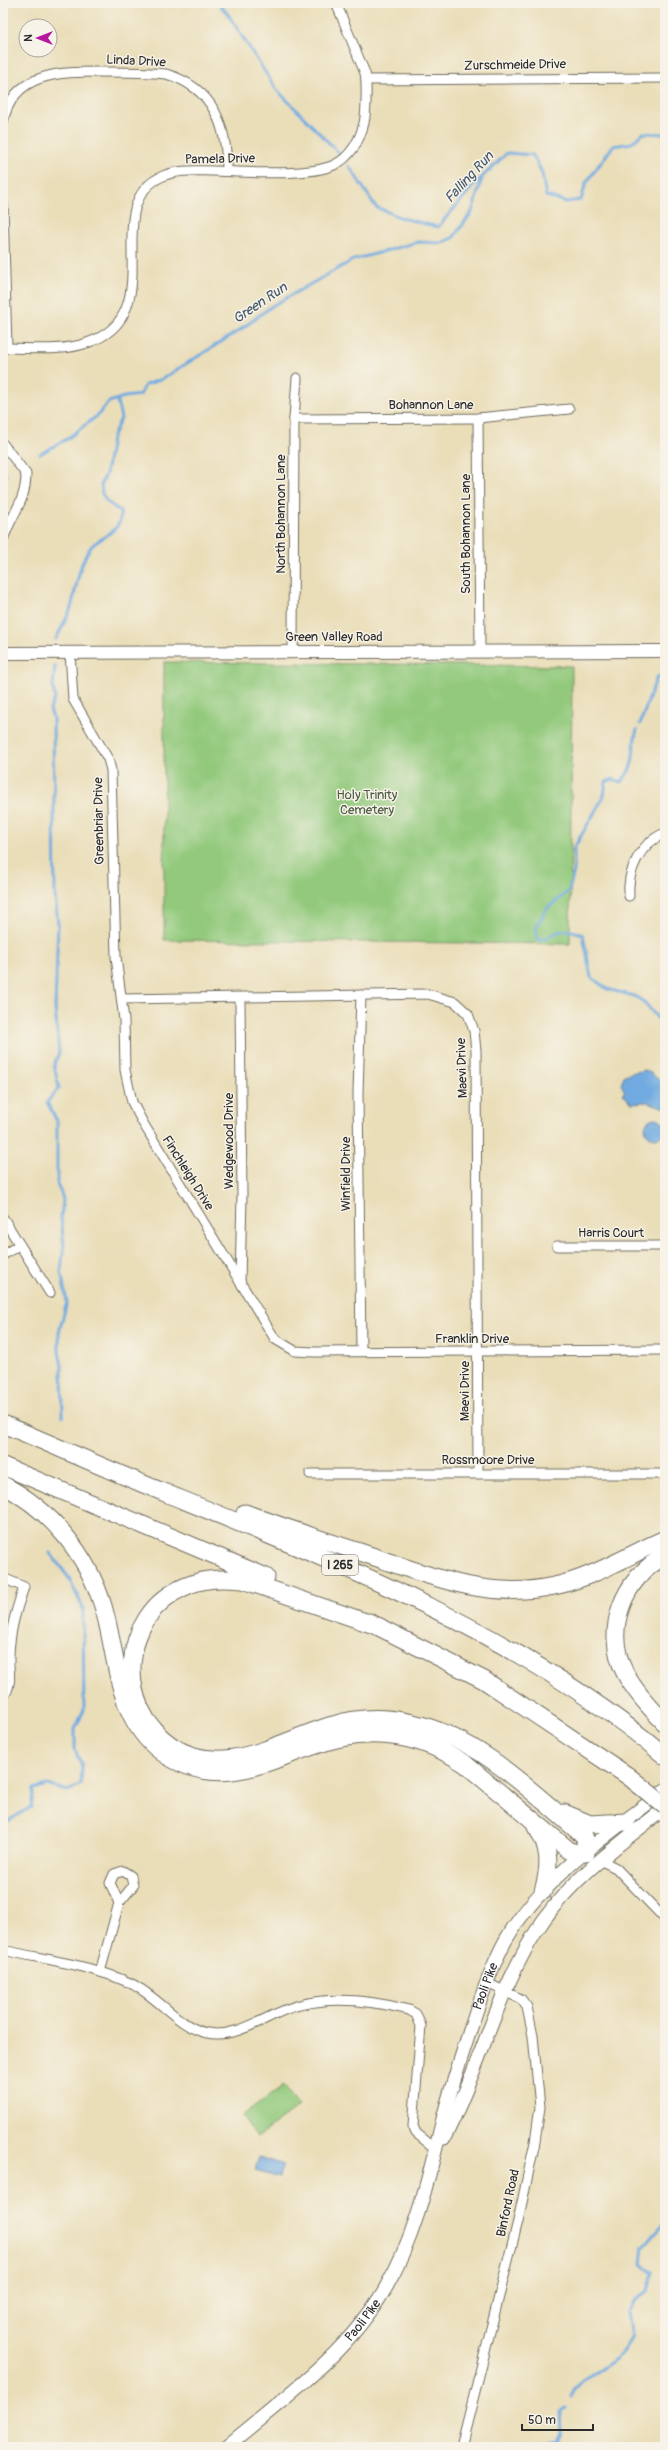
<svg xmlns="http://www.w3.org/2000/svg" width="668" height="2450" font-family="Pangolin,sans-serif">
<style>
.green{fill:#92c97c;stroke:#5e7a54}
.water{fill:#70aae0;stroke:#4e6a86}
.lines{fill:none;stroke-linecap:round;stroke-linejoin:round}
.stream{stroke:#70aae0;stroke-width:3}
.minor-casing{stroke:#6e6a5d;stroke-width:11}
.tertiary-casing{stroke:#6e6a5d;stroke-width:14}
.secondary-casing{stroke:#6e6a5d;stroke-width:15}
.motorway-casing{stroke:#6e6a5d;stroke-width:19}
.minor{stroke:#fff;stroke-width:9}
.tertiary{stroke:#fff;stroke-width:12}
.secondary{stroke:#fff;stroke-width:13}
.motorway{stroke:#fff;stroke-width:17}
.motorway-bridge-casing{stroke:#6e6a5d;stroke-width:19;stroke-linecap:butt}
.motorway-bridge{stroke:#fff;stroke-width:17}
.labels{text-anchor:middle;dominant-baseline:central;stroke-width:3;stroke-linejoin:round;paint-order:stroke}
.shield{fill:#f7f3e8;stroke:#686764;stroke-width:1}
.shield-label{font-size:12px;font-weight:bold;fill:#2b2b2b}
.street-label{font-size:13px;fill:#2b2b2b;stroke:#f7f3e8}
.park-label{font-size:13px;fill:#4a5a43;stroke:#f7f3e8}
.water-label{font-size:14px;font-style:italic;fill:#43576a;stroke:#f7f3e8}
</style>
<rect width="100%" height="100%" fill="#f7f3e8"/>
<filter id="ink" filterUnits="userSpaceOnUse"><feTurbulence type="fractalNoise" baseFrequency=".025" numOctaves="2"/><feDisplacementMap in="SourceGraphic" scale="8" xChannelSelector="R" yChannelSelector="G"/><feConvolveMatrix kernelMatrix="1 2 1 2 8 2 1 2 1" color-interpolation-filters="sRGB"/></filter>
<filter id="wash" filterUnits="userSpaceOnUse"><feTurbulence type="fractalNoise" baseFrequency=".012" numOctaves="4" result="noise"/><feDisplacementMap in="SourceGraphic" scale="16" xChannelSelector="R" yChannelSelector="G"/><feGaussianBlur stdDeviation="0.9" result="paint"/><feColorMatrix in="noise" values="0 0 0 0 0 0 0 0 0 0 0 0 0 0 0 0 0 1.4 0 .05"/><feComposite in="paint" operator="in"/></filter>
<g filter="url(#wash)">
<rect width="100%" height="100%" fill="#eadeb9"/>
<g class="green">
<polygon points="164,662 572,666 570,944 164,940"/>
<polygon points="284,2085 299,2106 257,2137 242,2116"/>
</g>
<g class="water">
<path d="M644,1070C653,1072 656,1080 665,1083V1108L647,1102L631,1103L622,1094L625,1092L621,1084L624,1075Z"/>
<circle cx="655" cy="1128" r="10"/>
<polygon points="259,2157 284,2165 280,2177 255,2170"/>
</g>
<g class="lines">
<g class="stream">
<polyline points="81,3 114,3"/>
<polyline points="218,3 227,13 276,89 339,153"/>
<polyline points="349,166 376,207 402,218 438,227 475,184 507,153 533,155 542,173 546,196 566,202 581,200 586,183 613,146 632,143 643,133 665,134"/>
<polyline points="40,454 67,439 97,416 109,402 124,397 140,395 145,385 162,379 240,330 272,306 353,260 418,242 441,243 453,238 472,212 482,178"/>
<polyline points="3,479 6,475"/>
<path d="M56,639C61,629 67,618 71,608C76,591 80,555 94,544C105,535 124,529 120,511L107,502L102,494L101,484L106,474L112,438L121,418L117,401"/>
<polyline points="55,666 53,687 55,698 50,709 53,719 55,896 58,924 55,1008 59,1053 54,1065 59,1088 47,1102 57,1121 57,1183 63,1199 61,1218 64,1246 61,1272 67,1302 59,1332 59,1352 62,1366 63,1417"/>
<polyline points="640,724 656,679 661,675 665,675"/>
<path d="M637,730C630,751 639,762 621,782L613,779L606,782L604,796L574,848V871L569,891L546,909L536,927L537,939H545C558,930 568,927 583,935L591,977L607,989L634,996L644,1002L665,1027"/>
<polyline points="3,1824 31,1807 34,1789 47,1785 68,1791 81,1784 82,1767 75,1749 75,1729 84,1710 83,1608 69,1578 50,1553"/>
<path d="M572,2397C582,2373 603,2372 621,2354C626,2349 629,2341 632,2335L628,2312L635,2301L648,2291L653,2273L641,2264L643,2247L665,2222"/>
<polyline points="530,2447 558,2441 562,2433 561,2411 565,2408"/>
</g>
</g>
</g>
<g filter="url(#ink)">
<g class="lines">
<g class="minor-casing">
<g id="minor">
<polyline points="366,80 665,78"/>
<path d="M3,122C13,72 60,72 101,72C123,72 144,72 166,74C214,88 227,126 227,171"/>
<polyline points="3,204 7,348"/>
<path d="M3,348C31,348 61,352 87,343C174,314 95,205 163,176C179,169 196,171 213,171C244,172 307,177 334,165C350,158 360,140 364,123C367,109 366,94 366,80L365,73L336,3"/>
<polyline points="478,418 480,650"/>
<polyline points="294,419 478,418 569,409"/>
<path d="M3,444L26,474C26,503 11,514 3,540"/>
<polyline points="293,651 294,419 297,378"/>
<polyline points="70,652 73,699 108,759 111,770 116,957 124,1020 125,1070 132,1102 143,1123 275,1339 295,1351 314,1352 665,1350"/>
<path d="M629,896C627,871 640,843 665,833"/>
<polyline points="361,995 358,1093 361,1351"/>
<polyline points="122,999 428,994 455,1002 468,1014 474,1031 476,1051 478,1473"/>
<polyline points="3,1218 50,1293"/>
<polyline points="557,1246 665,1246"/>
<polyline points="3,1255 19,1245"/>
<polyline points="240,1282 242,1195 240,999"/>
<polyline points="310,1474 665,1474"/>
<path d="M3,1578L24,1587C15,1613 8,1637 9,1665C10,1676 11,1688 3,1697"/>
<polyline points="602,1861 616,1868 665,1919"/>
<polygon points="123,1871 131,1876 133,1886 119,1903 110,1883 114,1874"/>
<path d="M3,1950C45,1960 93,1965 132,1984C157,1996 180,2028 207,2033C239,2039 267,2014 296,2006C331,1996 374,2001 409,2010L416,2014L421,2026L413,2126L416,2133L437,2150"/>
<polyline points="100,1972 119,1903"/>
<polyline points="461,2447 518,2221 535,2142 540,2107 533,2036 527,2007 521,1999 487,1983"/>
</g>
</g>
<g class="tertiary-casing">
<polyline id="tertiary" points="3,653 665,651"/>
</g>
<g class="secondary-casing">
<g id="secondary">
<path d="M444,2138C481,2067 497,1987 543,1921C573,1877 624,1841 665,1808"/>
<path id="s1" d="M226,2447C283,2399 347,2354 385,2289C415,2238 428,2180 442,2123C451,2085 465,2046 477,2009C486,1985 494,1960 507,1938C543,1876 610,1834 665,1790"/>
</g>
</g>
<g class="motorway-casing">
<g id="motorway">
<path d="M3,1424C58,1447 113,1472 168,1494C341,1564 520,1634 665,1756"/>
<polyline points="3,1466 266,1577"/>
<path d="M3,1485C51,1510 87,1554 103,1606C119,1659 115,1724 169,1757C230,1794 281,1751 341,1738C385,1729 427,1739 464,1763L571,1852L586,1853L585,1838L577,1830C529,1789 476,1737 413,1723C387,1717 358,1717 333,1725C281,1740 224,1780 172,1746C114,1707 120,1615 184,1587C204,1578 222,1578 243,1580L380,1627"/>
<path d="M245,1513C285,1528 325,1541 366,1554C427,1575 488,1601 554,1586C593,1578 628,1555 665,1539"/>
<path d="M665,1556C623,1578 603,1630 625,1673C635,1692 650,1708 665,1723"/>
<polyline points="369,1622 484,1680 628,1776"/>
<polyline points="564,1813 590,1824 626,1822"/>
<path d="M536,1827C551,1847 550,1868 543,1891"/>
</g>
</g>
<use href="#minor" class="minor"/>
<use href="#tertiary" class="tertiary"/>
<use href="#secondary" class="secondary"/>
<use href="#motorway" class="motorway"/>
<g class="motorway-bridge-casing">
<polyline id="motorway-bridge" points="628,1776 665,1806"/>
</g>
<use href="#motorway-bridge" class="motorway-bridge"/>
</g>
</g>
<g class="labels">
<rect class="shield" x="322" y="1555" width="36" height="20" rx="3"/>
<g class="shield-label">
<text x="340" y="1565">I 265</text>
</g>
<g class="street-label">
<text transform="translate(136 61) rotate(3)">Linda Drive</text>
<text transform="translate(515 65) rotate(-1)">Zurschmeide Drive</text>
<text transform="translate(220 159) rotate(-1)">Pamela Drive</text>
<text x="431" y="405">Bohannon Lane</text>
<text transform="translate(281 514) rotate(-90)">North Bohannon Lane</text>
<text transform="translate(466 534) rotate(-90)">South Bohannon Lane</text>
<text x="334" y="637">Green Valley Road</text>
<text transform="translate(99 821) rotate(-91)">Greenbriar Drive</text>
<text transform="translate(462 1068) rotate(-92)">Maevi Drive</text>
<text transform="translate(229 1141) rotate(-90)">Wedgewood Drive</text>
<text transform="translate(188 1173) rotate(58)">Finchleigh Drive</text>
<text transform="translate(346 1174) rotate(-90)">Winfield Drive</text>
<text x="611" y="1233">Harris Court</text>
<text x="472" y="1339">Franklin Drive</text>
<text transform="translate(465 1391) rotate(-90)">Maevi Drive</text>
<text x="488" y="1460">Rossmoore Drive</text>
<text stroke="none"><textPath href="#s1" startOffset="545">Paoli Pike</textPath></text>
<text transform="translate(508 2203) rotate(-78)">Binford Road</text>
<text stroke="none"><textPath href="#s1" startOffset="187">Paoli Pike</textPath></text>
</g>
<g class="park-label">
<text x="367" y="795">Holy Trinity<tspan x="367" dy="15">Cemetery</tspan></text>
</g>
<g class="water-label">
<text transform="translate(469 177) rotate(-47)">Falling Run</text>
<text transform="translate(260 303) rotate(-34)">Green Run</text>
</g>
</g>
<rect width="668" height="2450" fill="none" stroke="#f7f3e8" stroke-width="16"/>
<g transform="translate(38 38) rotate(270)"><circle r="19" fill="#f7f3e8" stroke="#a5a39c"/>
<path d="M0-3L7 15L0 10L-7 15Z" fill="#b5179e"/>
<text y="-6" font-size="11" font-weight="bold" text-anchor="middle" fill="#2b2b2b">N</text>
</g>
<path d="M522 2424v6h71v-6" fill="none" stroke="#2b2b2b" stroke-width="2"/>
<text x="528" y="2424" font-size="12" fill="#2b2b2b" stroke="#f7f3e8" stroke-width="3" paint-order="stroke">50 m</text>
</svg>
